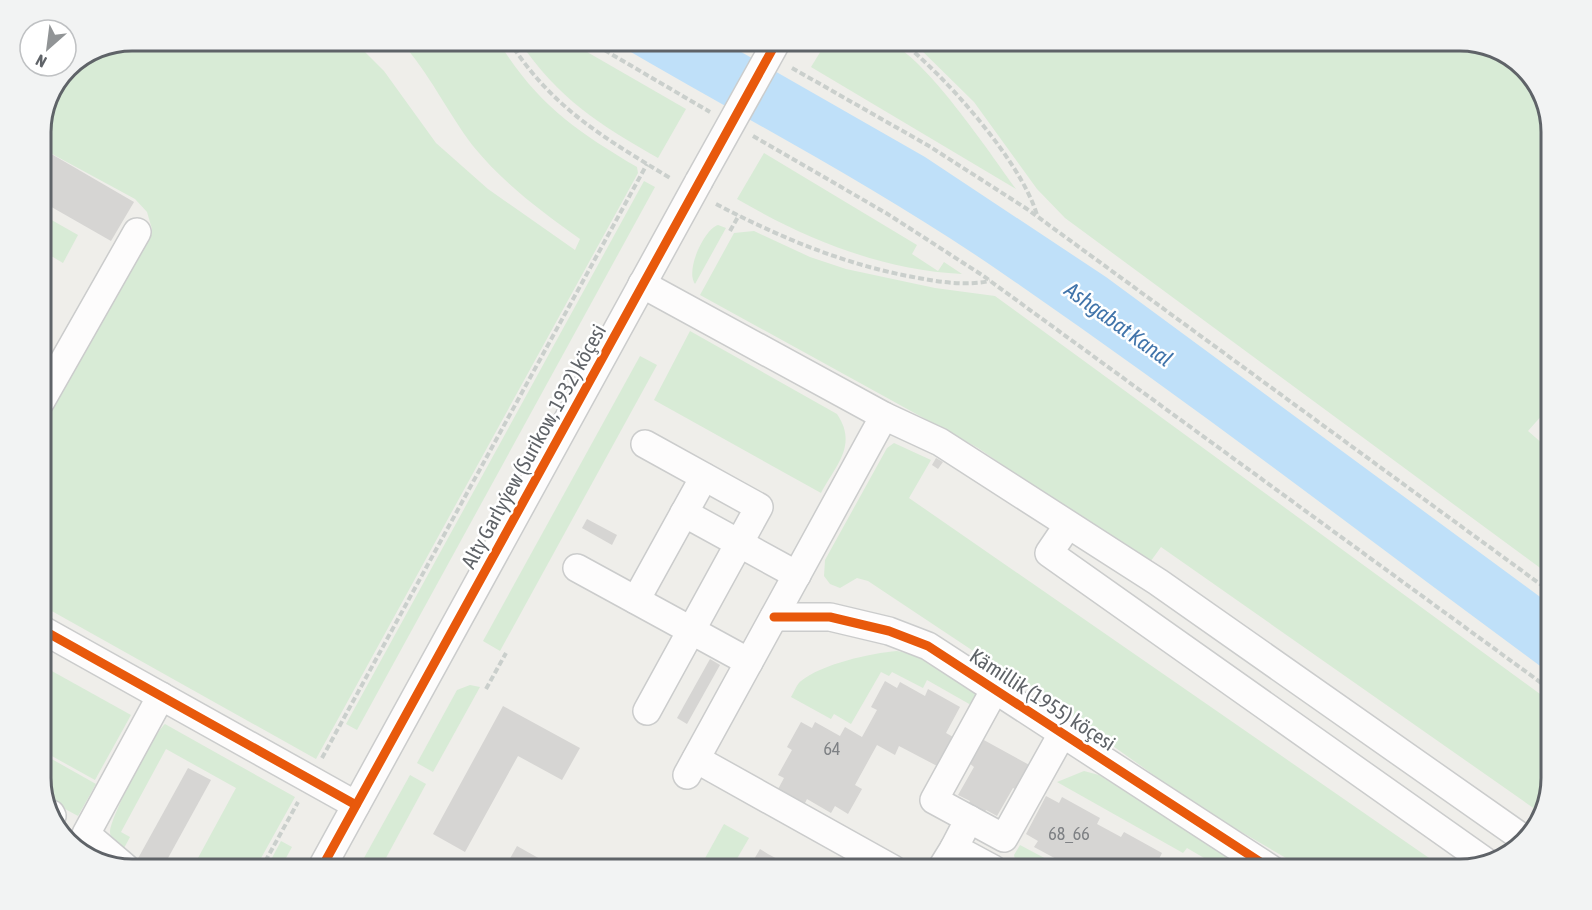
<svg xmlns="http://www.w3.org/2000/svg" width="1592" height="910" font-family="'Asap Condensed',sans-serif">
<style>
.green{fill:#d8ebd6}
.water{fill:#bfe0f9}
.building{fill:#d6d5d3}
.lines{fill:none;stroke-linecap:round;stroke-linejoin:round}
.minor-casing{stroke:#cbcccc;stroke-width:30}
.path{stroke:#cacfcc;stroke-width:4;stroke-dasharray:6 3;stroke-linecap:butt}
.minor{stroke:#fdfcfc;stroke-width:27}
.minor-bridge-casing{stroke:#cbcccc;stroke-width:30;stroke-linecap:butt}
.minor-bridge{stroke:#fdfcfc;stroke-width:27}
.cycleway-casing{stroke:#fff;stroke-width:13}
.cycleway{stroke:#e8590c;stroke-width:9}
.labels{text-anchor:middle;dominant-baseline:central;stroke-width:5;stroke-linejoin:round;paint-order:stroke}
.number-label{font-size:18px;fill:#7e8184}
.street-label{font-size:21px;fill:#5f6368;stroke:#fff}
.water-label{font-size:22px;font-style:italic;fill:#4174aa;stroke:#fff}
.rim{fill:none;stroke:#5f6368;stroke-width:3}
</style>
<rect width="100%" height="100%" fill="#efeeea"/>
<g class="green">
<path d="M132,41H354L384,71L436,143L488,189L575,250L580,239C541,211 504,184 473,146C447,112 429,72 400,41H498C537,104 575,130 637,167L638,173L316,759L41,605V427L152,229L147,212L135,199L41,148V126L67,67Z"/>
<path d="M519,41H568L686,109L658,158C598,124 559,99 519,41Z"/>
<path d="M827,41C842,41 873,36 886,41C924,54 991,155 1016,189L811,67Z"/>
<polygon points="912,41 1460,41 1506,53 1536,81 1551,126 1551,405 1528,431 1551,451 1551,576 1065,218 1037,189 974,102"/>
<path d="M764,153L917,245L912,254L938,271L944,262L962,274C881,270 806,239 737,199Z"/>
<polygon points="644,181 655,187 357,730 346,724"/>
<polygon points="41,214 78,235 63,263 41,250"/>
<path d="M718,225L726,228L695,284C685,271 704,229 718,225Z"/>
<polygon points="754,231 810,257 846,269 935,288 995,296 1551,702 1551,779 1542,814 1161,547 1148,565 978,448 700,295 734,233"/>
<path d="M690,331L837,414C858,445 836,465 821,493L654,400Z"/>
<polygon points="640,356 657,365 500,651 483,641"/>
<polygon points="894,443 931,460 909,498 1445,869 1305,869 1200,808 1068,714 868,581 857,578 840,588 830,584 824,576 825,560 887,448"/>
<path d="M897,651L920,656L979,696L971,705L927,680L923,688L892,672L889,676L881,672L851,724L834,714L831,719L791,697C794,692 797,684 801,681C822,664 871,653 897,651Z"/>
<polygon points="41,665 131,715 95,780 41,750"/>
<polygon points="470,685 480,687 433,772 417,763 457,690"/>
<path d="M165,724L295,797L255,869H192L236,788L166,749L121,832L130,837L123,850C118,845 110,840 110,832C110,817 154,733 165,724Z"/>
<polygon points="41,753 96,784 78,816 45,798 41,784"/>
<polygon points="1084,771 1099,775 1250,869 1223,869 1187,848 1183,853 1057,782"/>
<polygon points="410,775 426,784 380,869 359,867"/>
<polygon points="724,824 749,838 731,869 699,869"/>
<polygon points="281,841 292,847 280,869 266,869"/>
<path d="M1020,845L1065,869C1049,869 1018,876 1014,855Z"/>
</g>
<path class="water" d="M612,41H722L925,157L1106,277L1551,605V674C1365,537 1181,395 989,264C868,182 738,115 612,41Z"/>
<g class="building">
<polygon points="41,148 134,202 111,241 41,201"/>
<polygon points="936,458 943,462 938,469 932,465"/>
<polygon points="587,519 617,535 612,545 582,528"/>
<polygon points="710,659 720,665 687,724 677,718"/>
<polygon points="885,681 897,688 900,682 925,696 928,689 960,707 946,733 955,738 939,767 899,746 895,755 877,745 855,785 862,789 848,814 835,806 831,813 807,799 804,805 777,791 784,778 778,775 792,750 787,747 801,722 812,728 815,722 840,736 845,727 862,737 877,710 871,707"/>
<polygon points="503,706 580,748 562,780 518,756 465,852 433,834"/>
<polygon points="982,739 1033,767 1019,791 1013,788 997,816 986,810 981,818 965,808 970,801 958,795 974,767 969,763"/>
<polygon points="188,768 211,780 162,869 149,869 136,862"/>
<polygon points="1046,796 1059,803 1062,797 1100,818 1097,824 1121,837 1124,832 1162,853 1159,859 1179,869 1089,869 1076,862 1073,868 1034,847 1038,841 1026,834"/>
<polygon points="517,846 558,869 504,869"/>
<polygon points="760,849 768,854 796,869 741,869 747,858 753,861"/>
</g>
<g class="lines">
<g class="minor-casing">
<g id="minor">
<polyline points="642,284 884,416 940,442 1158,582 1524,839"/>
<polyline points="41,401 137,232"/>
<polyline points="645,444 759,507 647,711"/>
<polyline points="684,513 797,575"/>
<polyline points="1068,525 1049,553 1486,862"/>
<polyline points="577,568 749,662"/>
<polyline points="636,600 704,477"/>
<polyline points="774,617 830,617 889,631 928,646 1271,869"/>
<polyline points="41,629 356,805"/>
<polyline points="995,689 934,800 1004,838 1062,734"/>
<polyline points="696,759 893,869"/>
<polyline points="687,775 884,416"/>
<polyline points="51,814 52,816"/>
<polyline points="969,819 954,848 993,869"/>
<polyline points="126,868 86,834 161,696"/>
<polyline points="321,869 699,181"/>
<polyline points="941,869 954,848"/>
</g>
</g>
<g class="path">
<path d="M509,41C553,109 603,137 670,178"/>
<polyline points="589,41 710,112"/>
<path d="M901,41C945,76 1021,161 1037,215"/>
<polyline points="792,68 929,146 1027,209 1551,592"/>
<polyline points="753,136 886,213 982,275 1551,690"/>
<path d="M716,204C779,237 843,264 913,277C939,282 964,286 990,281"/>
<polyline points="730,231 739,215"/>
<polyline points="486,689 506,653"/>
<polyline points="322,758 647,164"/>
<polyline points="261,869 298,802"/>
</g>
<use href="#minor" class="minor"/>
<g class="minor-bridge-casing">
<polyline id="minor-bridge" points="699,181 777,41"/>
</g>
<use href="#minor-bridge" class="minor-bridge"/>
<g class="cycleway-casing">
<g id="cycleway">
<polyline points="774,617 830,617 889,631 928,646 1271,869"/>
<polyline points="41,629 356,805"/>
<polyline points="321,869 777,41"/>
</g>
</g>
<use href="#cycleway" class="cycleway"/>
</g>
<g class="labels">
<g class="number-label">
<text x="832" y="748">64</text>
<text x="1069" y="833">68_66</text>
</g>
<g class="street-label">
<text transform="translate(533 446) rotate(-61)">Alty Garlyýew (Surikow, 1932) köçesi</text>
<text transform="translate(1043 699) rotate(33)">Kämillik (1955) köçesi</text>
</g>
<g class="water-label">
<text transform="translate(1119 324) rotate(36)">Ashgabat Kanal</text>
</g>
</g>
<path d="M0 0H1592V910H0ZM132 51H1460A81 81 0 0 1 1541 132V778A81 81 0 0 1 1460 859H132A81 81 0 0 1 51 778V132A81 81 0 0 1 132 51Z" fill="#f2f3f3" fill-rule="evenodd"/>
<path class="rim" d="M132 51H1460A81 81 0 0 1 1541 132V778A81 81 0 0 1 1460 859H132A81 81 0 0 1 51 778V132A81 81 0 0 1 132 51Z"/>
<g transform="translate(48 48) rotate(208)"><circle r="28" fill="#ffffff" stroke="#bfc1c3" stroke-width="1.5"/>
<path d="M0-4.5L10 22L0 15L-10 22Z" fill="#919496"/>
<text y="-9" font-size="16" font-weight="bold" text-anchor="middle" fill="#5f6368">N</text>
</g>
</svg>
